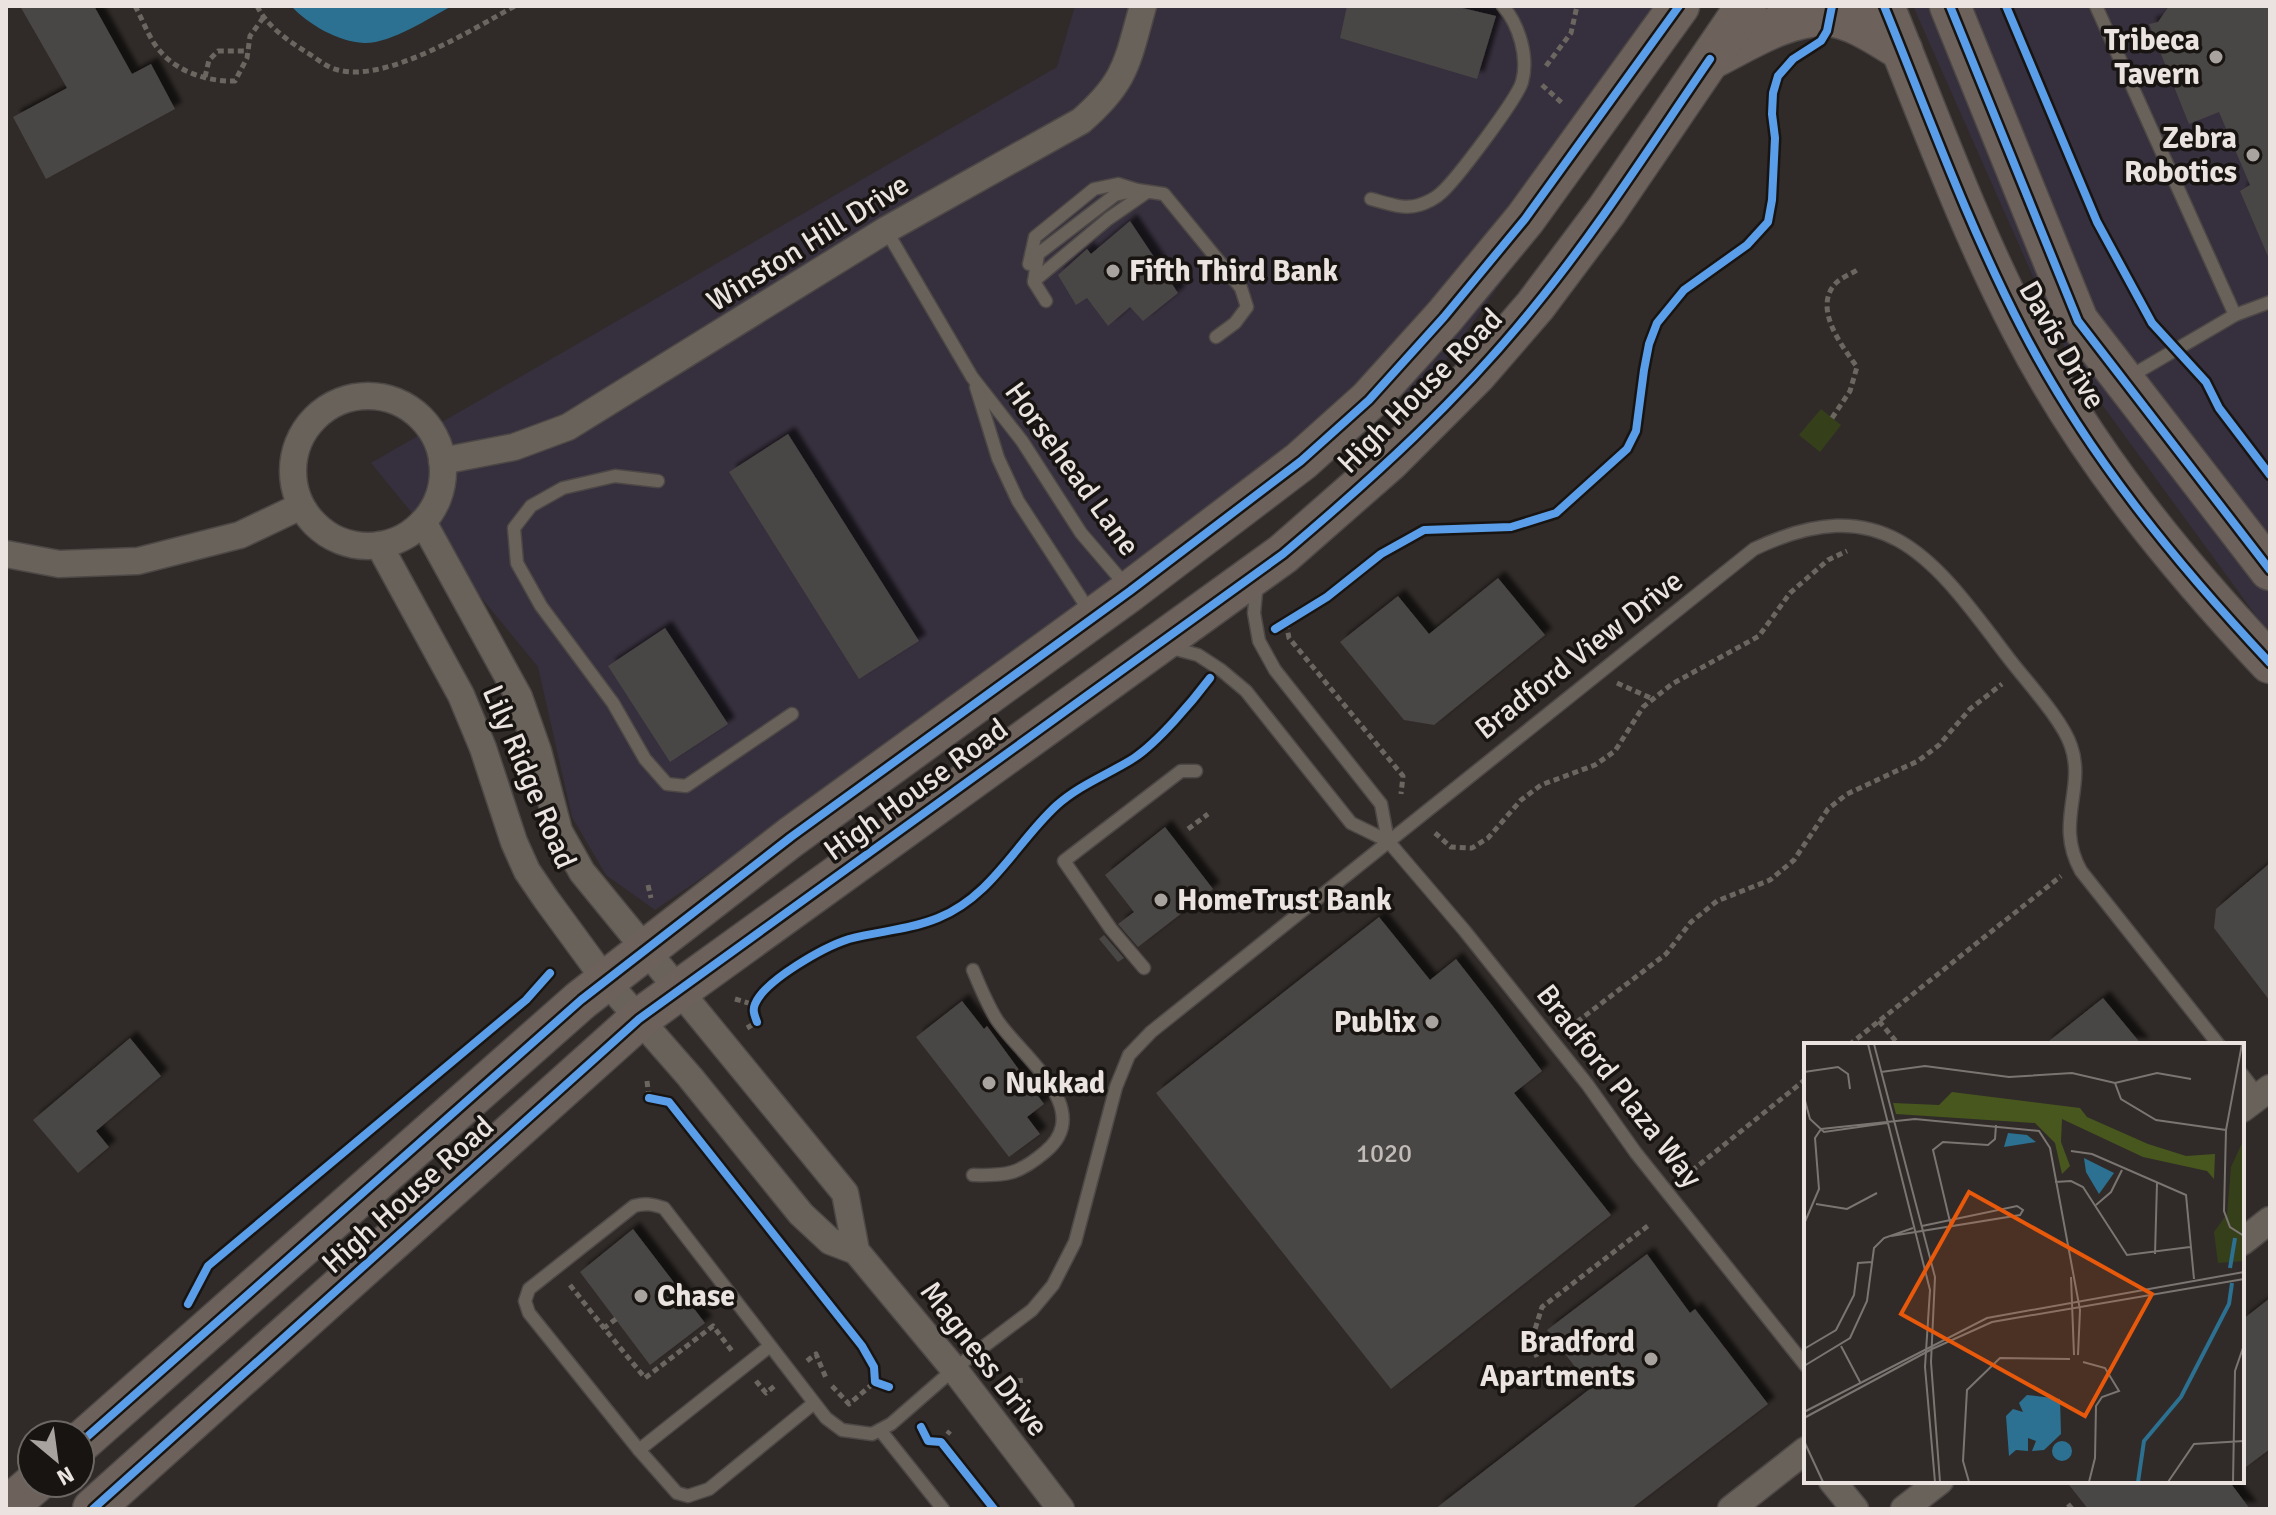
<svg xmlns="http://www.w3.org/2000/svg" width="2276" height="1515" font-family="Signika,sans-serif">
<style>
.commercial{fill:#362f3d}
.green{fill:#35401b}
.water{fill:#2c7192}
.building{fill:#4a4644;filter:url(#shadow)}
.lines{fill:none;stroke-linecap:round;stroke-linejoin:round}
.service-casing{stroke:#4d4846;stroke-width:15}
.minor-casing{stroke:#4d4846;stroke-width:29}
.primary-casing{stroke:#4d4846;stroke-width:43}
.path{stroke:#6c6660;stroke-width:5;stroke-dasharray:6 4;stroke-linecap:butt}
.service{stroke:#69625b;stroke-width:12}
.minor{stroke:#69625b;stroke-width:26}
.primary{stroke:#6c625b;stroke-width:40}
.cycleway-casing{stroke:#181411;stroke-width:13}
.cycleway{stroke:#5a9eea;stroke-width:8}
.poi-dot{fill:#a9a39f;stroke:#181411;stroke-width:3}
.labels{text-anchor:middle;dominant-baseline:central;stroke-width:7;stroke-linejoin:round;paint-order:stroke}
.number-label{font-size:26px;fill:#c2bcb8}
.poi-label{font-size:30px;font-weight:bold;fill:#eae3df;stroke:#181411;text-anchor:end}
.street-label{font-size:30px;fill:#eae3df;stroke:#181411}
.inset-river{fill:none;stroke:#2c7192;stroke-width:4}
.inset-road{fill:none;stroke:#7a7571;stroke-width:2}
.view{fill:#e8590c;fill-opacity:0.15;stroke:#e8590c;stroke-width:4}
.inset-edge{fill:none;stroke:#eae3df;stroke-width:4}
</style>
<defs>
<filter id="shadow"><feDropShadow dx="7" dy="-7" stdDeviation="2" flood-color="#0009"/></filter>
</defs>
<rect width="100%" height="100%" fill="#302b28"/>
<g class="commercial">
<polygon points="1075,6 1697,6 1437,373 655,910 606,875 572,817 538,667 371,463 1057,67"/>
<polygon points="1913,6 2270,6 2270,635 2071,362"/>
</g>
<polygon class="green" points="1821,409 1841,425 1820,452 1799,435"/>
<path class="water" d="M291,6H452C429,18 390,44 364,43C338,42 308,24 291,6Z"/>
<g class="building">
<polygon points="20,6 94,6 132,74 151,64 175,109 46,179 13,117 67,88"/>
<polygon points="1347,6 1454,6 1496,16 1477,79 1340,38"/>
<polygon points="2169,6 2270,6 2270,261 2240,191 2250,185 2219,112 2189,124 2149,24 2158,22"/>
<polygon points="1130,221 1178,293 1143,321 1130,307 1108,326 1087,298 1076,305 1058,275 1087,249 1091,254"/>
<polygon points="788,434 919,641 859,679 729,472"/>
<polygon points="1498,578 1545,635 1434,725 1404,720 1340,642 1398,596 1429,634"/>
<polygon points="665,628 728,724 670,762 608,666"/>
<polygon points="1165,827 1213,889 1138,947 1118,924 1134,912 1105,875"/>
<polygon points="2270,863 2270,1001 2214,928 2216,909"/>
<polygon points="1379,917 1430,980 1456,959 1495,1009 1542,1071 1514,1093 1611,1215 1391,1389 1156,1093"/>
<polygon points="1104,935 1124,958 1118,962 1099,939"/>
<polygon points="2103,998 2142,1045 2044,1045"/>
<polygon points="962,1001 984,1029 987,1026 1044,1104 1027,1117 1040,1134 1009,1157 916,1037"/>
<polygon points="130,1038 161,1076 96,1131 109,1147 78,1173 33,1120"/>
<polygon points="633,1229 705,1323 650,1365 580,1272"/>
<polygon points="1647,1254 1690,1313 1695,1309 1768,1404 1631,1509 1435,1509 1591,1388 1547,1330"/>
<polygon points="2270,1298 2270,1449 2242,1470 2242,1320"/>
<polygon points="2066,1481 2229,1481 2250,1509 2088,1509"/>
</g>
<g class="lines">
<g class="service-casing">
<g id="service">
<polyline points="2096,6 2235,315 2129,377"/>
<path d="M1371,199C1386,203 1404,210 1419,205C1426,203 1436,198 1441,193C1456,180 1517,99 1522,82C1529,57 1519,25 1503,6"/>
<polyline points="886,230 972,377 1022,441 1081,533 1128,588"/>
<polyline points="1029,264 1035,237 1094,189 1118,184 1137,190"/>
<polyline points="1034,281 1108,219 1147,192"/>
<polyline points="1046,301 1034,282 1038,254 1115,195 1137,190 1164,194 1241,288 1247,307 1235,323 1216,337"/>
<polyline points="2235,315 2270,302"/>
<polyline points="976,387 998,458 1018,501 1090,612"/>
<polyline points="658,481 615,476 563,488 531,506 514,528 517,563 541,606 613,703 645,759 667,784 686,786 792,714"/>
<polyline points="1257,582 1254,613 1259,641 1275,670 1381,804 1388,841"/>
<polyline points="1168,647 1198,655 1221,670 1246,691 1351,823 1388,841 1464,930 1587,1084 1636,1153 1806,1366"/>
<polyline points="1144,968 1111,929 1064,861 1181,771 1196,771"/>
<polyline points="2242,1074 2259,1096"/>
<path d="M973,1175C1007,1176 1019,1174 1045,1152C1097,1109 1020,1055 997,1020C987,1004 980,987 973,970"/>
<path d="M770,1346L639,1450L529,1313L525,1301L529,1289L634,1206C645,1203 652,1204 664,1208L826,1418L842,1430L872,1434L891,1424L954,1369L1032,1310L1053,1285L1075,1242L1116,1087L1129,1055L1151,1032L1754,549C1885,487 1933,558 2007,656C2025,680 2062,719 2071,746C2086,789 2054,823 2081,871L2219,1045"/>
<polyline points="880,1430 943,1509"/>
<polyline points="639,1450 677,1493 688,1496 709,1489 814,1403"/>
</g>
</g>
<g class="minor-casing">
<g id="minor">
<circle cx="368" cy="471" r="75"/>
<path d="M442,461L514,447L568,427L886,230L1081,121C1127,81 1127,62 1143,6"/>
<polyline points="423,522 519,697 538,751 559,831 582,872 845,1193 856,1251 954,1369 1061,1509"/>
<polyline points="379,545 461,695 483,748 514,842 527,871 546,899 606,981 690,1077 801,1214 830,1241 856,1251"/>
<polyline points="6,554 59,564 138,561 240,535 301,506"/>
<polyline points="2242,1109 2270,1088"/>
<polyline points="2242,1242 2270,1220"/>
<polyline points="1832,1481 1855,1509"/>
<polyline points="1731,1509 1806,1450"/>
<polyline points="1904,1509 1940,1481"/>
</g>
</g>
<g class="primary-casing">
<g id="primary">
<path d="M1884,6C1928,114 1968,225 2022,329C2086,453 2175,562 2270,663"/>
<polyline points="1950,6 2078,321 2270,570"/>
<path d="M1711,59C1747,41 1787,14 1828,16C1854,18 1881,38 1902,50"/>
<polyline points="80,1443 581,1000 791,837 1130,591 1301,461 1369,400 1444,317 1525,219 1679,6"/>
<polyline points="6,1508 35,1483"/>
<polyline points="93,1509 639,1019 1283,554 1389,461 1477,373 1535,306 1607,210 1746,6"/>
</g>
</g>
<g class="path">
<path d="M135,6C143,20 149,39 160,51C177,72 209,82 235,81L247,58L250,36L263,18"/>
<path d="M257,6C267,26 287,40 306,52C315,57 327,68 338,70C387,83 473,29 515,6"/>
<polyline points="1546,66 1571,33 1577,6"/>
<polyline points="205,77 209,60 218,51 248,51"/>
<polyline points="1542,85 1562,103"/>
<path d="M1832,418L1850,391L1857,367C1842,346 1813,309 1835,284C1840,278 1851,274 1857,270"/>
<polyline points="1286,623 1289,638 1403,776 1401,794"/>
<polyline points="1617,683 1653,699"/>
<polyline points="1188,829 1208,814"/>
<polyline points="1435,833 1451,847 1472,848 1488,838 1521,800 1541,785 1595,765 1615,751 1643,707 1672,684 1759,636 1790,593 1828,560 1847,551"/>
<polyline points="648,885 651,898"/>
<polyline points="735,999 755,1005"/>
<polyline points="1879,1021 1899,1045"/>
<polyline points="747,1028 757,1022"/>
<polyline points="1569,1028 1666,954 1691,922 1717,901 1770,880 1794,860 1828,809 1847,794 1918,761 1939,745 1970,709 2002,684"/>
<polyline points="1849,1045 2061,876"/>
<polyline points="647,1081 649,1098"/>
<polyline points="1684,1177 1806,1079"/>
<polyline points="570,1285 604,1328"/>
<polyline points="616,1319 604,1328 645,1378 713,1326 732,1351"/>
<polyline points="1537,1357 1531,1342 1542,1307 1649,1225"/>
<polyline points="807,1361 816,1354 826,1378"/>
<polyline points="756,1381 766,1393 777,1384"/>
<polyline points="1007,1382 1026,1380"/>
<polyline points="832,1386 849,1404 875,1382"/>
<polyline points="941,1442 950,1431"/>
<polyline points="2068,1504 2072,1509"/>
</g>
<use href="#service" class="service"/>
<use href="#minor" class="minor"/>
<use href="#primary" class="primary"/>
<g class="cycleway-casing">
<g id="cycleway">
<path d="M1884,6C1928,114 1968,225 2022,329C2086,453 2175,562 2270,663"/>
<polyline points="1950,6 2078,321 2270,570"/>
<polyline points="2006,6 2097,222 2152,323 2206,382 2219,408 2270,475"/>
<polyline points="1275,629 1327,597 1381,554 1424,530 1511,527 1556,513 1627,449 1636,431 1644,370 1649,344 1657,323 1684,290 1747,245 1768,222 1772,200 1775,138 1772,114 1773,93 1778,76 1793,59 1821,41 1827,31 1832,6"/>
<path d="M757,1022C755,1016 752,1011 755,1004C765,980 824,947 849,939C879,931 909,930 938,918C992,896 1016,843 1056,806C1079,785 1109,774 1134,758C1158,742 1192,702 1210,678"/>
<polyline points="649,1098 669,1102 862,1346 874,1367 875,1382 889,1387"/>
<polyline points="188,1304 208,1266 526,1000 550,973"/>
<polyline points="921,1427 928,1441 941,1442 994,1509"/>
<polyline points="80,1443 581,1000 791,837 1130,591 1301,461 1369,400 1444,317 1525,219 1679,6"/>
<path d="M93,1509L639,1019L1283,554C1373,478 1460,399 1534,307C1598,229 1653,142 1710,59"/>
</g>
</g>
<use href="#cycleway" class="cycleway"/>
</g>
<g class="poi-dot">
<circle cx="2216" cy="57" r="8"/>
<circle cx="2253" cy="155" r="8"/>
<circle cx="1113" cy="271" r="8"/>
<circle cx="1161" cy="900" r="8"/>
<circle cx="1432" cy="1022" r="8"/>
<circle cx="989" cy="1083" r="8"/>
<circle cx="641" cy="1296" r="8"/>
<circle cx="1651" cy="1359" r="8"/>
</g>
<g class="labels">
<g class="number-label">
<text x="1384" y="1154">1020</text>
</g>
<g class="poi-label">
<text x="2200" y="40">Tribeca<tspan x="2200" dy="34">Tavern</tspan></text>
<text x="2237" y="138">Zebra<tspan x="2237" dy="34">Robotics</tspan></text>
<text x="1129" y="271" text-anchor="start">Fifth Third Bank</text>
<text x="1177" y="900" text-anchor="start">HomeTrust Bank</text>
<text x="1416" y="1022">Publix</text>
<text x="1005" y="1083" text-anchor="start">Nukkad</text>
<text x="657" y="1296" text-anchor="start">Chase</text>
<text x="1635" y="1342">Bradford<tspan x="1635" dy="34">Apartments</tspan></text>
</g>
<g class="street-label">
<text transform="translate(808 243) rotate(-32)">Winston Hill Drive</text>
<text transform="translate(2062 345) rotate(60)">Davis Drive</text>
<text transform="translate(1420 391) rotate(-45)">High House Road</text>
<text transform="translate(1072 469) rotate(54)">Horsehead Lane</text>
<text transform="translate(1579 655) rotate(-38)">Bradford View Drive</text>
<text transform="translate(529 777) rotate(67)">Lily Ridge Road</text>
<text transform="translate(916 790) rotate(-36)">High House Road</text>
<text transform="translate(1619 1086) rotate(52)">Bradford Plaza Way</text>
<text transform="translate(408 1195) rotate(-42)">High House Road</text>
<text transform="translate(984 1359) rotate(52)">Magness Drive</text>
</g>
</g>
<g transform="translate(1804 1043)">
<rect width="440" height="440" fill="#302b28"/>
<path d="M440,96V218L414,220L410,189L423,171L427,124Z" fill="#35401b"/>
<path d="M148,49L276,65L283,74L344,101L382,113L411,111L410,136L403,128L339,114L258,76L257,99L266,123L258,131L251,100L231,80L92,71L89,60L135,62Z" fill="#48571e"/>
<path d="M204,90L223,92L232,99L200,104ZM280,115L310,130L295,151L282,129ZM223,352L256,356L257,391L240,407L228,408L232,398L224,395V408L212,407L205,413L202,373L209,366L219,369L215,360ZM248 408a10 10 0 1 1 20 0a10 10 0 1 1-20 0Z" fill="#2c7192"/>
<path class="inset-river" d="M426,225L431,195M334,439L340,398L377,354L425,261L428,240"/>
<path class="inset-road" d="M64,1L126,247L121,324L131,439M70,1L131,234L127,319L136,439M438,1L422,87L420,168L426,184L440,193M0,29L34,24L44,31L46,46M77,29L121,23L205,34L268,30L311,40L353,30L387,36M311,40L317,56L352,77L422,87M0,54L6,76L20,89L83,80M17,86L111,76L235,88L246,105L276,267L274,312M267,108L288,111L382,152L390,236M251,139L267,138L279,144L323,212L386,204M12,161L43,166L73,150M292,162L307,149L318,127M0,181L15,146L11,95L17,86M147,183L129,107L139,99L184,102L191,96L192,82M87,193L216,172L219,167L213,163L118,183M351,211L353,140M267,234L270,312M37,303L56,339M0,306L32,287L50,252L54,220L68,219M279,319L301,325L315,348L298,354L292,363L291,415L285,439M0,323L46,295L63,258L70,205L80,195L109,185M0,369L183,275L440,229M0,375L128,306L188,279L440,236M0,398L19,439M165,439L159,418L163,347L196,315L266,316M364,439L390,401L440,398M429,439L431,328L440,302"/>
<path class="view" d="M165,149L348,251L281,373L97,271Z"/>
<rect width="440" height="440" class="inset-edge"/>
</g>
<rect width="2276" height="1515" fill="none" stroke="#eae3df" stroke-width="16"/>
<g transform="translate(56 1459) rotate(151)"><circle r="38" fill="#181411" stroke="#6c6763" stroke-width="2"/>
<path d="M0-6L14 30L0 20L-14 30Z" fill="#a9a39f"/>
<text y="-12" font-size="22" font-weight="bold" text-anchor="middle" fill="#eae3df">N</text>
</g>
</svg>
